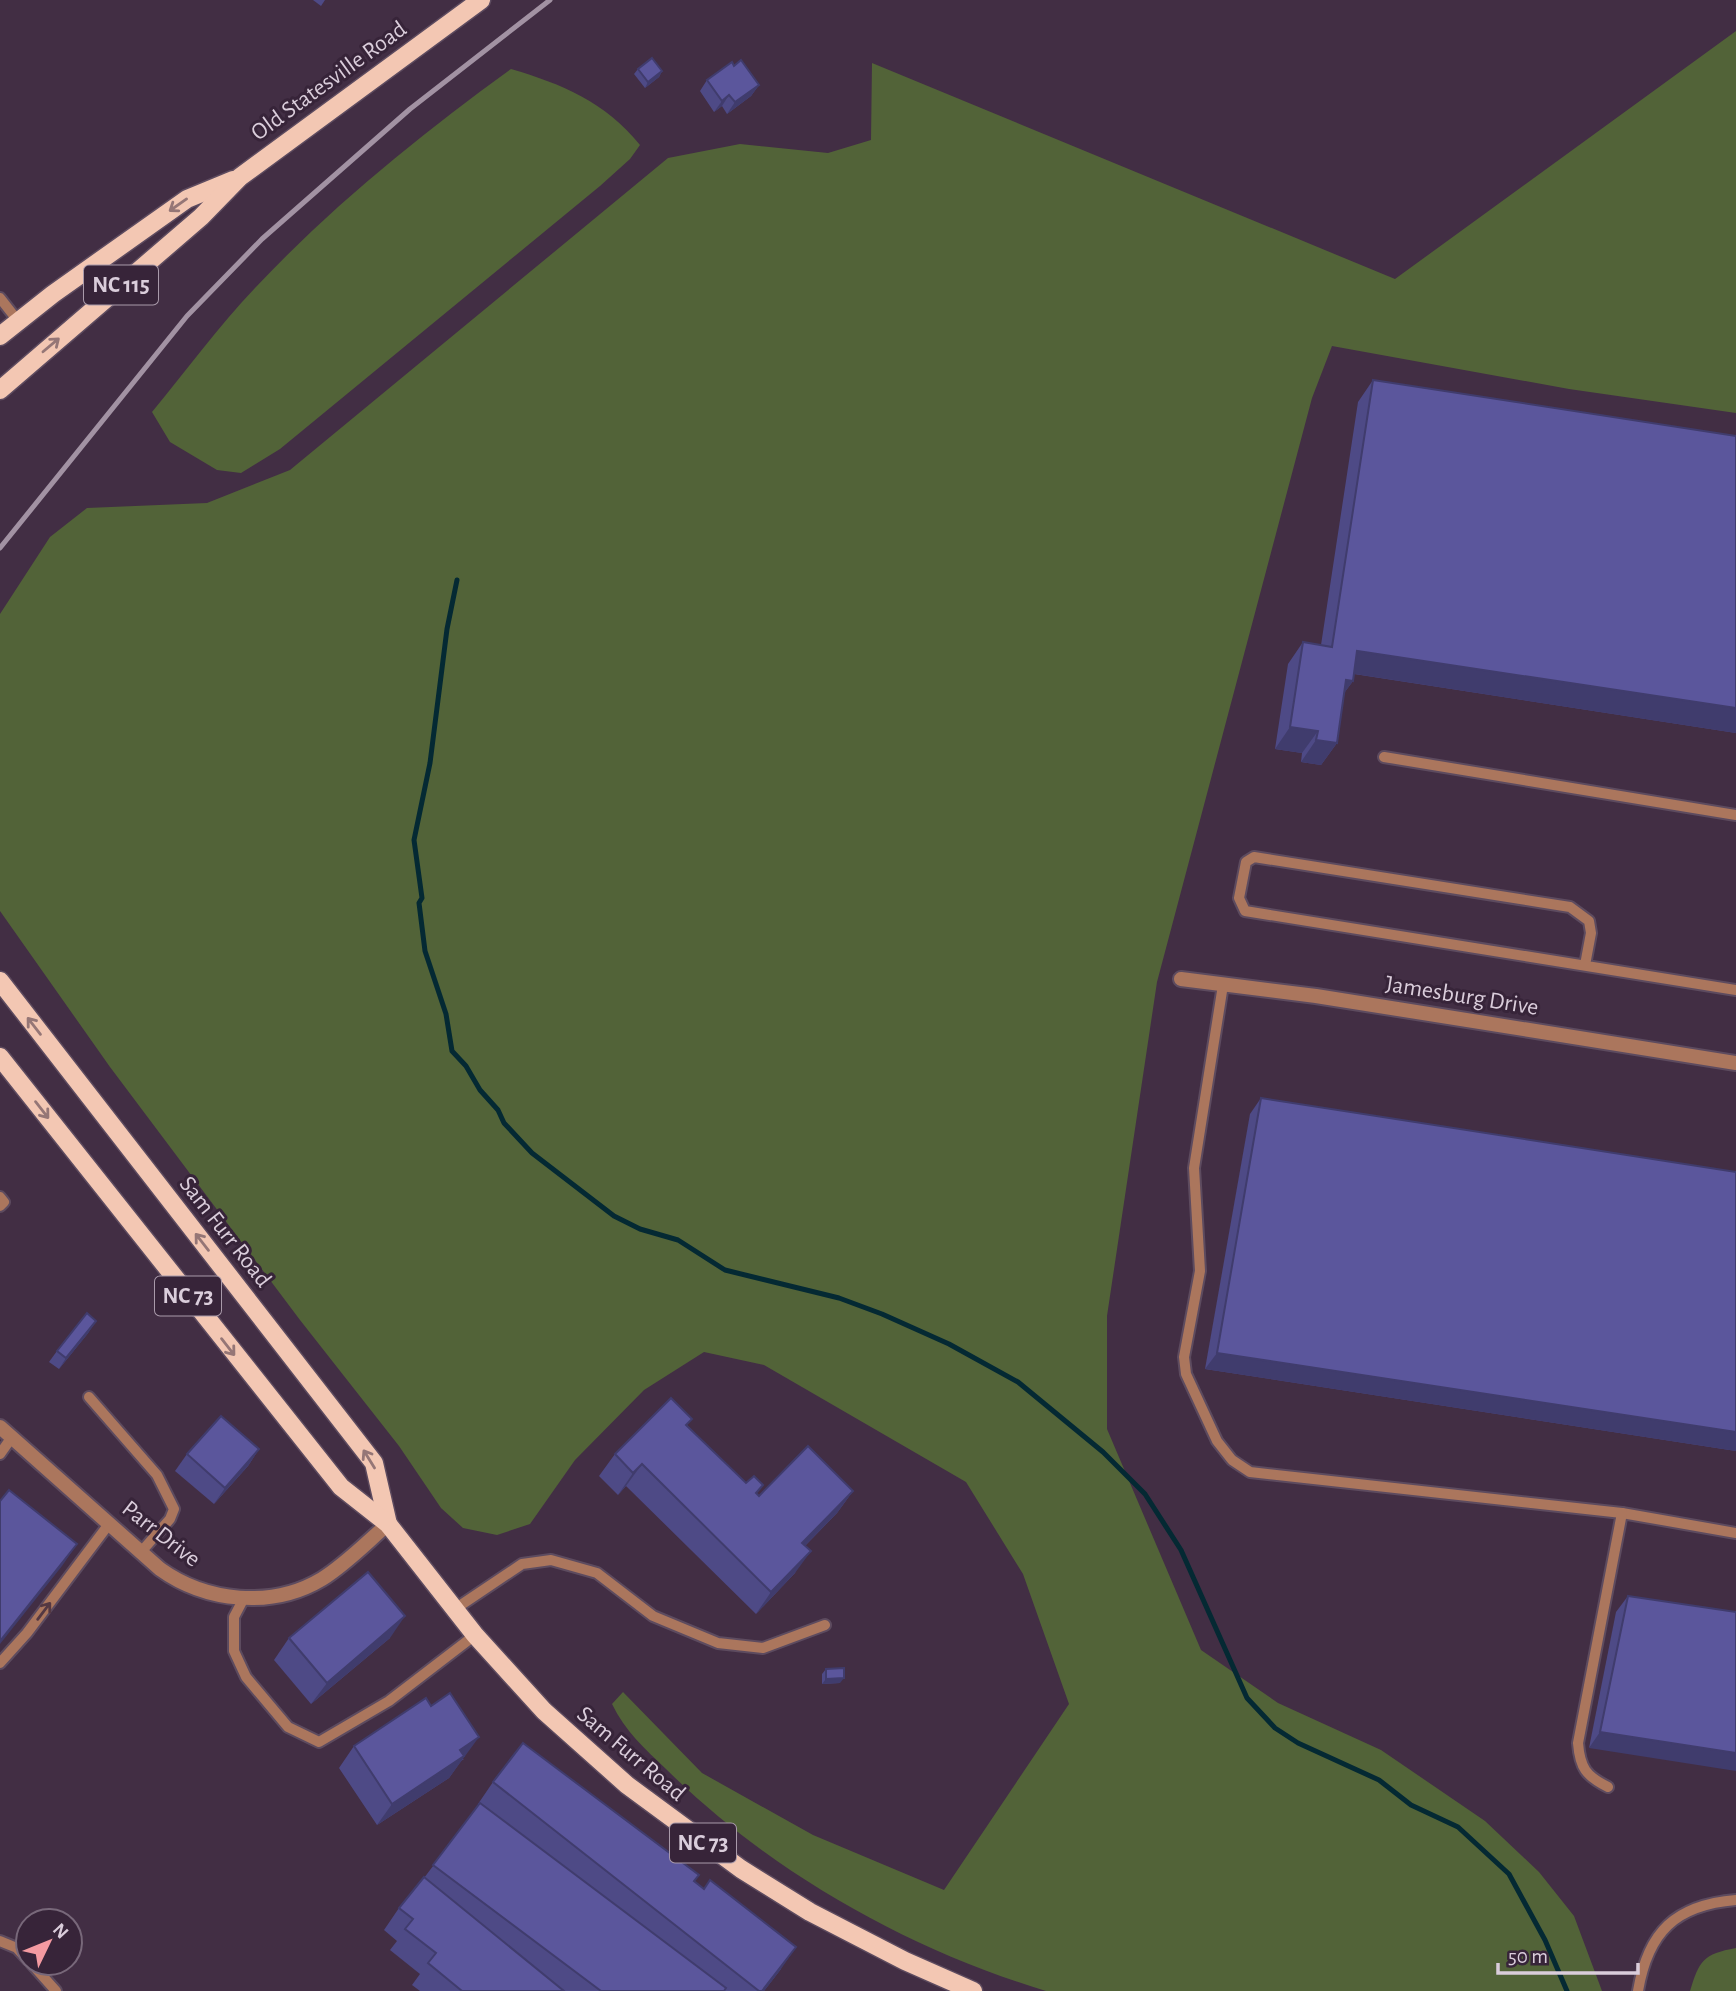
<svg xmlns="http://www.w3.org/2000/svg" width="1736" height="1991" font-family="'Alegreya Sans',sans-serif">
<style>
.green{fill:#526338}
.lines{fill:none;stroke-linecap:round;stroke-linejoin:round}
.stream{stroke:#042933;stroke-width:5}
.service-casing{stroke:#5d4b5f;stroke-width:14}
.minor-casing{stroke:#5d4b5f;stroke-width:18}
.primary-casing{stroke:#5d4b5f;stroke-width:21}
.service{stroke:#ab765d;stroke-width:10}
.minor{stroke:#ab765d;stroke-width:14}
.primary{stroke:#f3c7b3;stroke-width:18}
.rail{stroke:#a292a3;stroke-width:5}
.wall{fill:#4e4a86}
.shaded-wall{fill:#403c6d}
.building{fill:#5b569c;stroke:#403c6d;stroke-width:2}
.oneway{stroke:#957676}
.oneway2{stroke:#543842}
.labels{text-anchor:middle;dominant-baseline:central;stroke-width:6;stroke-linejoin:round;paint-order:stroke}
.shield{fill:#372439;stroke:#a99aaa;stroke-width:2}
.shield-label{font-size:23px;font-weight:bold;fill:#dacddb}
.street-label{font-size:24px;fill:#dacddb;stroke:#372439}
</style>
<rect width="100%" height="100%" fill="#422e44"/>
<g class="green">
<path d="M1736,31V413L1569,389L1332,346L1312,398L1157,982L1107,1316V1429L1201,1650L1278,1703L1381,1750L1485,1821L1539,1872L1574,1916L1602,1991H1046C907,1949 769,1871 666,1769C645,1749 625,1731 612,1704L623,1692L702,1773L813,1835L944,1890L1069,1704L1023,1574L966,1482L764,1365L704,1352L644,1390L575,1460L530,1524L497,1535L463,1528L441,1508L399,1446L300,1320L110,1067L0,911V614L50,537L87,508L207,503L290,470L668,158L740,144L828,153L871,140L872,63L1395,279Z"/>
<path d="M511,69C562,84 605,102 640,145L630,159L600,186L280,449L241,473L217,470L170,442L152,412C186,371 218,327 255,288C331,207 421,134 511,69Z"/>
<path d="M1736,1948V1991H1690C1699,1961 1703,1954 1736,1948Z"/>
</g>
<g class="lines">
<polyline class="stream" points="457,580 447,629 430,763 414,840 422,898 419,903 425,951 446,1014 452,1051 466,1066 480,1090 498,1110 504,1123 532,1153 614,1216 640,1229 678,1240 725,1270 839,1298 882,1314 949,1344 1018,1382 1103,1452 1145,1494 1181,1550 1247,1698 1275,1728 1298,1743 1379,1780 1411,1805 1458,1827 1509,1874 1545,1940 1567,1991"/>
<g class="service-casing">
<g id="service">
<polyline points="0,298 18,321"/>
<polyline points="1384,757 1736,815"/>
<polyline points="1585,965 1591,933 1589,921 1570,907 1254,857 1246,862 1239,898 1245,911 1736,990"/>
<polyline points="1223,985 1194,1168 1200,1271 1184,1357 1186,1374 1217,1441 1232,1460 1250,1472 1622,1513 1736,1533"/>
<polyline points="0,1197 4,1202 0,1206"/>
<polyline points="89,1397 157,1475 174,1509 170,1519 141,1552"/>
<polyline points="0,1454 12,1437"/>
<polyline points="244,1598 234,1617 234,1651 246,1677 288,1727 319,1742 389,1701 475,1635"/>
<polyline points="455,1609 522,1564 551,1560 597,1573 653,1616 718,1643 763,1648 825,1625"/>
<polyline points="0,1663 27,1633 109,1524"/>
<path d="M1608,1787C1586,1776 1580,1768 1578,1743L1622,1513"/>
<polyline points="0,1941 17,1948 28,1960"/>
<polyline points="31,1963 56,1991"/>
<path d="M1638,1991C1648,1932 1675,1905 1736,1900"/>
</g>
</g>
<g class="minor-casing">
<g id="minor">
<polyline points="1181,979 1316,996 1736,1063"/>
<path d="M0,1427L160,1569C206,1602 272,1609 322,1579C346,1564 366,1543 388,1524"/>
</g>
</g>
<g class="primary-casing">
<g id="primary">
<polyline points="0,336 53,294 187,199 233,180"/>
<polyline points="0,390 201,217 240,177 481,0"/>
<polyline points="0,981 374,1463 388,1524"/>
<polyline points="0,1057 341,1487 388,1524 475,1635 544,1711 627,1785 741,1869 810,1912 905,1961 973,1991"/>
</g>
</g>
<use href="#service" class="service"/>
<use href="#minor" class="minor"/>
<use href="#primary" class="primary"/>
<polyline class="rail" points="0,548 187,316 262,239 410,109 550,0"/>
</g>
<g class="wall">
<polygon points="313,0 325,0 321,6"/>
<polygon points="734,66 759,85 751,96 727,114 722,106 714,112 700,91 707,80"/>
<polygon points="638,69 662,71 659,77 645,88 634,74"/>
<polygon points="1373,380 1736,436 1736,733 1354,674 1353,681 1344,693 1337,743 1321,765 1301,762 1302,753 1275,749 1288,664 1303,642 1321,645 1358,402"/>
<polygon points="1261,1098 1736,1172 1736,1451 1205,1369 1250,1114"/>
<polygon points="89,1332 59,1369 49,1362 57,1351"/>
<polygon points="687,1425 759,1496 853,1491 837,1513 805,1546 795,1573 756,1614 626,1486 618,1495 599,1476 615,1454"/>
<polygon points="259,1449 248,1466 214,1504 175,1471 187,1454"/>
<polygon points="1628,1596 1736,1612 1589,1748 1616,1612"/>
<polygon points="289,1638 390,1638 311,1704 274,1660"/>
<polygon points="826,1669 840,1683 822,1684 822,1674"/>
<polygon points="354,1746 464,1759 461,1761 449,1778 377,1825 339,1768"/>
<polygon points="493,1782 694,1881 781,1969 764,1991 420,1991 412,1985 420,1974 390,1950 397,1941 384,1930 399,1908 424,1878 479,1805 478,1804"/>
</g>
<g class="shaded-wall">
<polygon points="662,71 659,77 645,88 648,82"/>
<polygon points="759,85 751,96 727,114 735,102"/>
<polygon points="729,95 722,106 714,112 722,101"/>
<polygon points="1357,651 1736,708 1736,733 1342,672"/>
<polygon points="1346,680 1353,681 1337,703"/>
<polygon points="1290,727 1318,731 1302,753 1275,749"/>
<polygon points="1316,740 1337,743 1321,765 1301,762"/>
<polygon points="96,1321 89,1332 59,1369 66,1358"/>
<polygon points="1217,1353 1736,1432 1736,1451 1205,1369"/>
<polygon points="259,1449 248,1466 214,1504 225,1488"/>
<polygon points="642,1464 626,1486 618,1495 633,1473"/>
<polygon points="853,1491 837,1513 787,1564 802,1543"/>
<polygon points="77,1544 62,1566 0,1644 0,1641"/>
<polygon points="811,1551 795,1573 756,1614 771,1592"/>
<polygon points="405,1616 390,1638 311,1704 327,1683"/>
<polygon points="844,1678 840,1683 822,1684 826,1679"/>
<polygon points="1600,1732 1736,1753 1736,1771 1589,1748"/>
<polygon points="479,1737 449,1778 377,1825 392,1804 460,1750"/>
<polygon points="796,1947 781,1969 764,1991 762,1991"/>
</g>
<g class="building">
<polygon points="652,58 662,71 648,82 638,69"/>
<polygon points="741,60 759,85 735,102 729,95 722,101 707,80 732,62 734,66"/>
<polygon points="1373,380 1736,436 1736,708 1357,651 1353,681 1346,680 1337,743 1316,740 1318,731 1290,727 1303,642 1332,647"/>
<polygon points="1261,1098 1736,1172 1736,1432 1217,1353"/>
<polygon points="87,1313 96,1321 66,1358 57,1351"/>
<polygon points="671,1398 692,1419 686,1425 746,1483 754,1476 763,1485 756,1493 759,1496 808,1446 853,1491 802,1543 811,1551 771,1592 642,1464 633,1473 615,1454"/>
<polygon points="221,1416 259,1449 225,1488 187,1454"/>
<polygon points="9,1490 77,1544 0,1641 0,1501"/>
<polygon points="368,1572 405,1616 327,1683 289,1638"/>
<polygon points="1628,1596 1736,1612 1736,1753 1600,1732"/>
<polygon points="844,1668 844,1678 826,1679 826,1669"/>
<polygon points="450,1693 479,1737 460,1750 464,1756 392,1804 354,1746 426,1698 431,1706"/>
<polygon points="523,1743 699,1875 694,1881 704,1889 710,1880 796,1947 762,1991 759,1991 493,1782"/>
<polygon points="480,1803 726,1988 724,1991 601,1991 433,1865"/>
<polygon points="424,1877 564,1991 462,1991 428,1963 436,1953 405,1929 413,1919 399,1908"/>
</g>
<defs><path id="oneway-shaft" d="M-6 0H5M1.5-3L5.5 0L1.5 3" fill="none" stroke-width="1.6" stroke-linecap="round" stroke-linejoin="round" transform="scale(1.75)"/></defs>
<g class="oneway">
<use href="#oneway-shaft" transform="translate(178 205) rotate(145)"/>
<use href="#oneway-shaft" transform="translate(51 345) rotate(-40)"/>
<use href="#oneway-shaft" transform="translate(34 1026) rotate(-128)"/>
<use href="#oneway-shaft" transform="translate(42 1110) rotate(52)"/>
<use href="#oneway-shaft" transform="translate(202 1242) rotate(-128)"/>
<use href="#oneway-shaft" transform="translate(228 1347) rotate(52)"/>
<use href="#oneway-shaft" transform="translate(369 1459) rotate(-122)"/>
</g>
<use class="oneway2" href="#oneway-shaft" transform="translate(44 1611) rotate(-53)"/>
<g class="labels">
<g class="shield">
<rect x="84" y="265.5" width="74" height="39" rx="5"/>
<rect x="155" y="1276.5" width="66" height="39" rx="5"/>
<rect x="670" y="1823.5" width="66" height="39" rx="5"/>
</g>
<g class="shield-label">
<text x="121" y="285">NC 115</text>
<text x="188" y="1296">NC 73</text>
<text x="703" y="1843">NC 73</text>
</g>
<g class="street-label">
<text transform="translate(329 81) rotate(-36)">Old Statesville Road</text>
<text transform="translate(1462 996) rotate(9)">Jamesburg Drive</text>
<text transform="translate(225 1232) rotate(52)">Sam Furr Road</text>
<text transform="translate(161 1534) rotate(38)">Parr Drive</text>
<text transform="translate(631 1754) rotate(40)">Sam Furr Road</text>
</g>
</g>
<g transform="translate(49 1942) rotate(47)"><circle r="33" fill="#372439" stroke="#78687a" stroke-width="2"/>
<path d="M0-5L12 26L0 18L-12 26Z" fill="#f49aa1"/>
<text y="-10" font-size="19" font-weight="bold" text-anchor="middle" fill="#dacddb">N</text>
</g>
<path d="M1498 1963v10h140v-10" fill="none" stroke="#dacddb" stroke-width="3.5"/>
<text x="1508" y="1963" font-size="21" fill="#dacddb" stroke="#372439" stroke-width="5" paint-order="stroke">50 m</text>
</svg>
